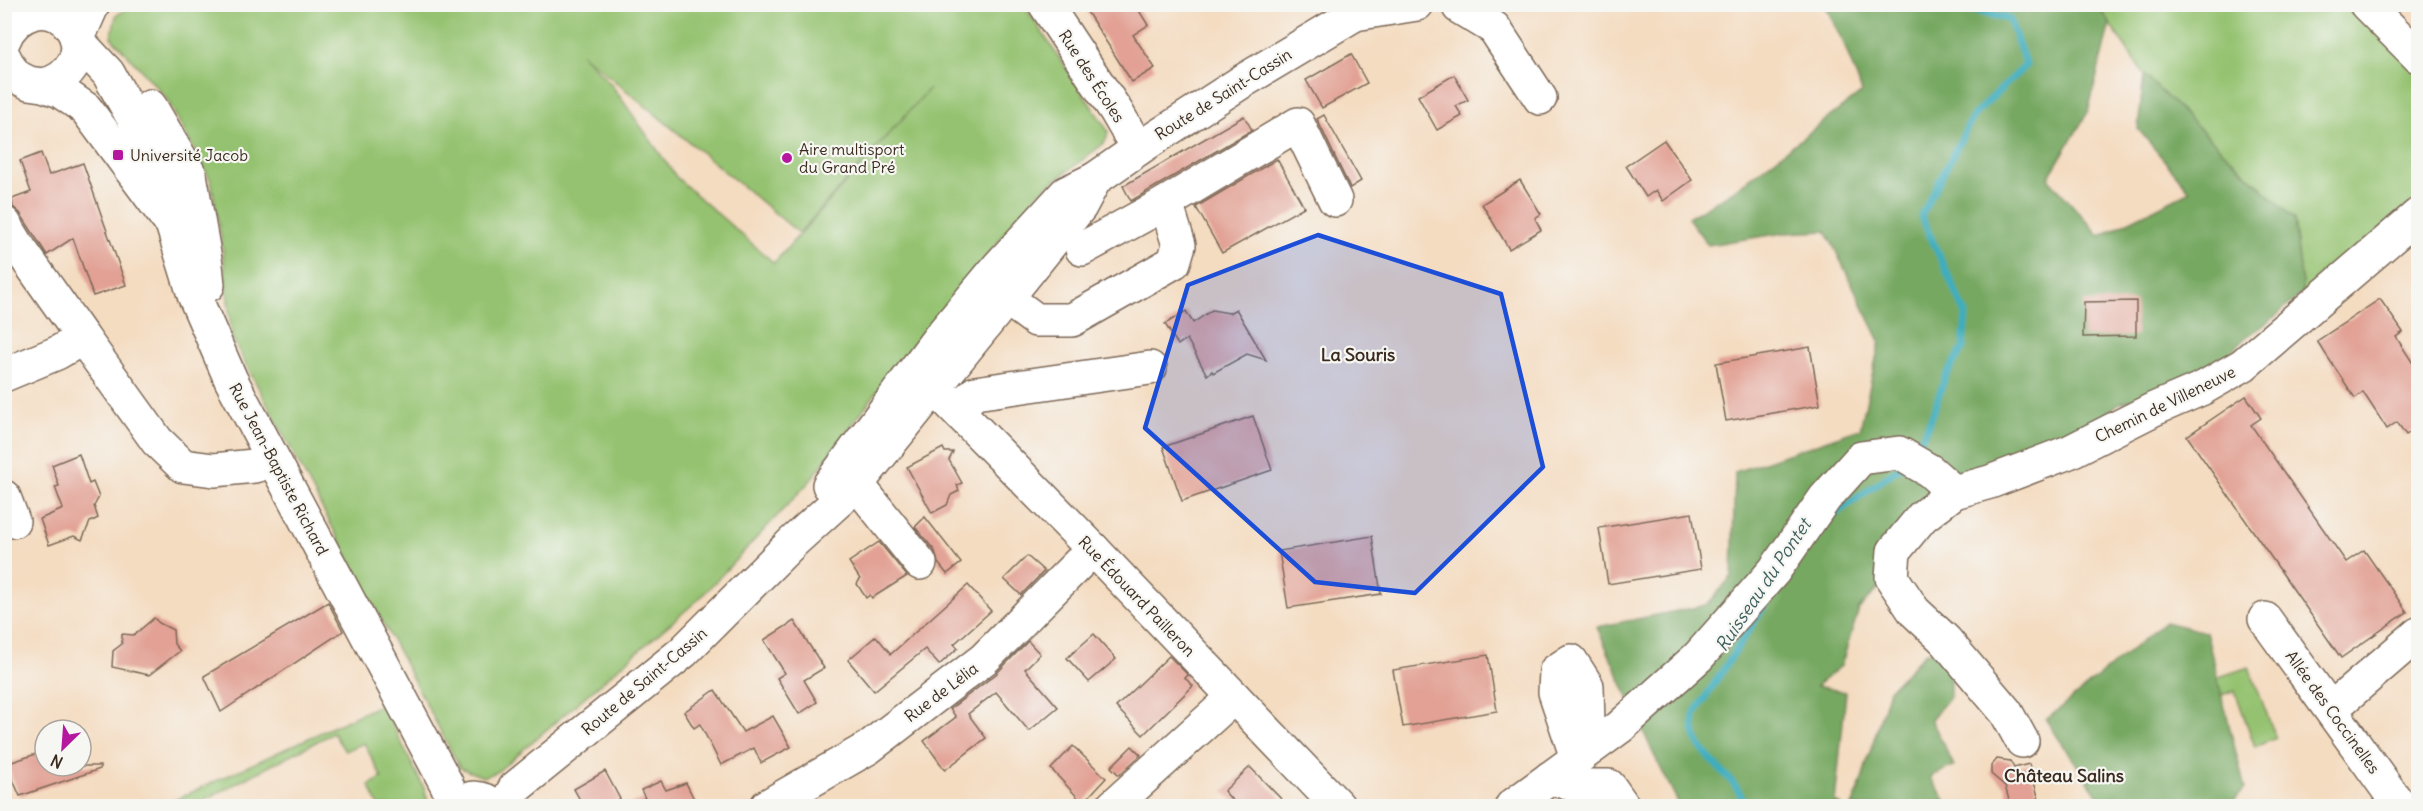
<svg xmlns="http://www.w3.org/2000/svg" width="2423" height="811" font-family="Delius,sans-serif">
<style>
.green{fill:#94c270;stroke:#687647;stroke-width:1.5;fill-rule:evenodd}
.forest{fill:#77a862;stroke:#596940;stroke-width:1.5}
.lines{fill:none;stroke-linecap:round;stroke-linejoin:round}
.stream{stroke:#3fadbd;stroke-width:7}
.building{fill:#e2a194}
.minor-casing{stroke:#7c6857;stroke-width:36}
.minor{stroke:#fff;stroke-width:33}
.marked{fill:#1d4ed8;fill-opacity:0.2;stroke:#1d4ed8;stroke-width:4.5;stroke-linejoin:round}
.poi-dot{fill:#b5179e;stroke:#f6f6f2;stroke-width:2}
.labels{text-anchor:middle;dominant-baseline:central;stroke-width:4.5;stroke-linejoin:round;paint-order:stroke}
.street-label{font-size:16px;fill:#3b2a1e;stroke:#f6f6f2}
.poi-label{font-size:16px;fill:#3b2a1e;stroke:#f6f6f2;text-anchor:start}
.neighbourhood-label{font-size:18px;font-weight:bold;fill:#3b2a1e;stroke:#f6f6f2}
.water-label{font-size:18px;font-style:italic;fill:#3d5e5e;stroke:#f6f6f2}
</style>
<rect width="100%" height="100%" fill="#f6f6f2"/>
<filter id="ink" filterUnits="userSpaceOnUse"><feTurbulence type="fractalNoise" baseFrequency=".0167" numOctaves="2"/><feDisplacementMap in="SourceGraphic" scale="12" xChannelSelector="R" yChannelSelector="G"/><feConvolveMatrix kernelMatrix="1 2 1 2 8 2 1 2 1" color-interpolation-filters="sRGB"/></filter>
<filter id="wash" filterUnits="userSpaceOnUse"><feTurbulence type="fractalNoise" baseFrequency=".008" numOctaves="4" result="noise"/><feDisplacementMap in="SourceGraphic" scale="24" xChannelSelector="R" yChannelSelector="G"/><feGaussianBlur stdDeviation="1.35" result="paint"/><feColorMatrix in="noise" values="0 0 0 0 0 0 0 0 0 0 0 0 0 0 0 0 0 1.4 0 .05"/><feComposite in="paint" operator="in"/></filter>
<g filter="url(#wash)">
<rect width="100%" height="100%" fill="#f4dcc1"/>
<g class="green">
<path d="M134,4L1024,5L1108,131L1107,138L1102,145L1037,194L896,366L810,481L699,599L497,772L483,777L460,768L232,338L222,243L211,181L165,96L111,37L116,16ZM581,53L799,233L929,89L774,263L677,178L611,84Z"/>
<polygon points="2097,5 2348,5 2418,72 2418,198 2303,293 2294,219 2144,75"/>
<polygon points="2249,667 2276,738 2255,747 2235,691 2217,696 2213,679"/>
<polygon points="382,704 424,788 429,806 379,806 369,785 382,778 364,743 345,751 333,733 193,806 162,806"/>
</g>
<g class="forest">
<polygon points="1825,5 2097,5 2110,23 2088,112 2048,178 2100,236 2190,191 2138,129 2144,75 2294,219 2303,293 2270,321 2245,338 2218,365 2174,385 2118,404 2088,430 1966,480 1899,567 1859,609 1841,666 1816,686 1846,692 1835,802 1843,806 1680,806 1653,753 1597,627 1707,605 1732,576 1735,472 1860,429 1880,341 1826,231 1784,233 1708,245 1688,218 1732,192 1862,92 1844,44"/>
<polygon points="2165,622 2206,632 2245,789 2229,806 2105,806 2046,720"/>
<polygon points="1926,652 1950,654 1950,697 1931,719 1954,766 1930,777 1949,806 1852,806 1858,792 1889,690"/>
</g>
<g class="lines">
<g class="stream">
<polyline points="1915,452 1932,416 1945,377 1963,348 1966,314 1921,216 1973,116 2026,65 2009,19 1947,4"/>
<polyline points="1828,519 1902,466"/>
<path d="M1746,806C1734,775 1712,767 1698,743C1693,734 1693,725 1694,715L1765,605"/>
</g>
</g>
<g id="blocks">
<g class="building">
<polygon points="1082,4 1135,4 1148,25 1133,35 1155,68 1132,82"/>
<polygon points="1351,54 1367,83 1322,108 1306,80"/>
<polygon points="1454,75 1468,100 1456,106 1462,116 1437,130 1418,96"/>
<polygon points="1324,115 1361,181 1350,188 1317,119"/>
<polygon points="1244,116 1252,130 1131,201 1123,186"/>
<polygon points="1664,140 1692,180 1663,201 1656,190 1646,197 1626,166"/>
<polygon points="41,153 49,175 83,163 126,285 93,296 73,238 47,255 20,213 13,207 12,199 31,192 20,161"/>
<polygon points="1277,159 1304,207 1222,253 1196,207"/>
<polygon points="1520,180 1541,214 1535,218 1541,230 1509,249 1482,204"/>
<polygon points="2380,299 2403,332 2396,337 2418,371 2418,427 2406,435 2397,422 2387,429 2363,392 2355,398 2317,341"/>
<polygon points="2136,301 2136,336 2083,337 2084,302"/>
<polygon points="1236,309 1266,360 1247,354 1213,373 1212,371 1207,375 1187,339 1178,345 1165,324 1186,311 1193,323 1212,310 1229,313"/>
<polygon points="1810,347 1820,405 1726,421 1716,363"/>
<polygon points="2246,396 2261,418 2251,425 2346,562 2364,550 2407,612 2341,658 2187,436"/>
<polygon points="1253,416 1272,470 1182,501 1163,447"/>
<polygon points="943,448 945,452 953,452 949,460 962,483 957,485 959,491 951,495 947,505 932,513 907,467"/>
<polygon points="79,454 89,484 93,482 99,497 94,506 98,518 90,522 82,540 74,536 49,545 40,519 63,509 55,487 59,486 52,465"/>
<polygon points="1692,513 1701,569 1608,584 1599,528"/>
<polygon points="925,517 961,563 947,574 938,563 935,551 915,527"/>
<polygon points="1372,536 1381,594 1288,608 1279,551"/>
<polygon points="879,542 907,576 872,598 870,595 866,598 857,584 860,579 849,562"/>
<polygon points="1027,556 1044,571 1021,595 1004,579"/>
<polygon points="968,585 991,611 954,644 958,648 939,665 925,649 874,691 848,660 876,636 891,654"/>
<polygon points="328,602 343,631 221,712 204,676"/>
<polygon points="154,618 159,623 173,630 174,644 180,651 149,675 112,667 113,651 122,644 122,634 134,635"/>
<polygon points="794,621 824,668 804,680 817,702 799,714 777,678 785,673 764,640"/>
<polygon points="1094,634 1116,659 1089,682 1067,658"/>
<polygon points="1028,641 1040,654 1025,669 1058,707 1029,731 996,692 968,714 986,738 945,770 924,741 956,717 950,709 996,674"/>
<polygon points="1488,655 1497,711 1403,727 1393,670"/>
<polygon points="1169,656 1188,675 1185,678 1193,686 1143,735 1116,707"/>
<polygon points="715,690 743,732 773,716 791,747 761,763 754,748 721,765 700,724 694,728 684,712"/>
<polygon points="1073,746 1106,778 1083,803 1051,769"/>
<polygon points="1132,746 1141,755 1119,775 1111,767"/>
<polygon points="45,751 45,766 100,766 100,769 20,796 6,764"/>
<polygon points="1997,759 2010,761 2014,768 2029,764 2041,807 2011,807 2005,786 1991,774 1991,766"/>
<polygon points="1250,767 1289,807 1238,807 1224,791"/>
<polygon points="605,771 620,799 606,807 584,807 574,789"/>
<polygon points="661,781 666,790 686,783 698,807 628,807 628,805 645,798 641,790"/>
</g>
</g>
</g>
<g filter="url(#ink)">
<use href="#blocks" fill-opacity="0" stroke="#7c6857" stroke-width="1.5"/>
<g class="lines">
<g class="minor-casing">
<g id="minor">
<polyline points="1045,4 1116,111 1138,149"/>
<polyline points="2366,4 2418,56"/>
<polyline points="1459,7 1494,28 1540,98"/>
<polyline points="1355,14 1417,4"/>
<path d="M4,40C14,12 50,0 70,26C89,51 70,80 43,85"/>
<polyline points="77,40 108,73 145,139 166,188 173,227 194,295 231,380 447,785 455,806"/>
<polyline points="77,40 93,4"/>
<polyline points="4,57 9,67 17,77 29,83 43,85 60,91 86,109 166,217"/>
<polyline points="150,106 190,175 206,265 208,285"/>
<polyline points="4,223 20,249 83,338"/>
<polyline points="1082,249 1166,203 1298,124 1335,200"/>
<polyline points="994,289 1036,320 1072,320 1174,262 1179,245 1166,203"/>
<polyline points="929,371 924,377 1093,549 1338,806"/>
<polyline points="4,375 57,353 83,338 157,441 183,466 214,470 254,466 273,461"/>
<polyline points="957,409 975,393 1150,368"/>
<polyline points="840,472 857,484 920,563"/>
<polyline points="829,485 938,339 998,267 1066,193 1095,179 1138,149 1243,81 1355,14 1365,4"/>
<polyline points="1954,492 1922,517 1894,551 1892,578 1914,611 1945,640 2006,712 2022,741"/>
<polyline points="4,497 13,521"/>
<polyline points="2265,619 2400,806"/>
<polygon points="1571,661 1587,686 1588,726 1577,758 1555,692 1556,671"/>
<polyline points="2331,709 2418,634"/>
<path d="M1550,778C1572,784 1585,785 1598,806"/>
<polyline points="1584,786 1609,786 1623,806"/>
<path d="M459,806C469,795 483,796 494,806"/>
<polyline points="505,806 515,788 683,652 793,542 857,484 1080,207 1095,179"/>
<polyline points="767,806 868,748 984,659 1093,549"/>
<polyline points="1113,806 1234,697"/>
<polyline points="1512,806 1620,727 1698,657 1774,571 1825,498 1861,458 1899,453 1930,471 1954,492 1990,482 2069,452 2154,409 2203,388 2243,365 2418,215"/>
</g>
</g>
<use href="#minor" class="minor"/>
</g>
</g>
<path class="marked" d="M1318,235L1501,294L1543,467L1415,593L1315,582L1145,428L1188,285Z"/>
<g class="poi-dot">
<rect x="112" y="149" width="12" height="12" rx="3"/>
<circle cx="787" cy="158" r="6"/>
</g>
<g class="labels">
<g class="street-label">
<text transform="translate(1092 76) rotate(57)">Rue des Écoles</text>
<text transform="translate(1223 94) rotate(-32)">Route de Saint-Cassin</text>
<text transform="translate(2165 404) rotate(-26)">Chemin de Villeneuve</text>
<text transform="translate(279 469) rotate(62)">Rue Jean-Baptiste Richard</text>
<text transform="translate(1137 596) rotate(46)">Rue Édouard Pailleron</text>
<text transform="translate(644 681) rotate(-40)">Route de Saint-Cassin</text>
<text transform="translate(941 692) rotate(-37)">Rue de Lélia</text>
<text transform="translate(2333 712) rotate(54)">Allée des Coccinelles</text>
</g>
<g class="poi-label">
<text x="799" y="149">Aire multisport<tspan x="799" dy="18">du Grand Pré</tspan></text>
<text x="130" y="155">Université Jacob</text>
</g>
<g class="neighbourhood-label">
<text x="1358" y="354">La Souris</text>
<text x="2064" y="775">Château Salins</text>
</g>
<g class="water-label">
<text transform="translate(1763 585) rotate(-56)">Ruisseau du Pontet</text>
</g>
</g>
<rect width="2423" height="811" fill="none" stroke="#f6f6f2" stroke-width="24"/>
<g transform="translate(63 748) rotate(205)"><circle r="28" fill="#f6f6f2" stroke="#aba49d" stroke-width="1.5"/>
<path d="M0-4.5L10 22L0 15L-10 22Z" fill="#b5179e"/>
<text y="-9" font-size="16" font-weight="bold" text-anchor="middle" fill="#3b2a1e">N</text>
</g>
</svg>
